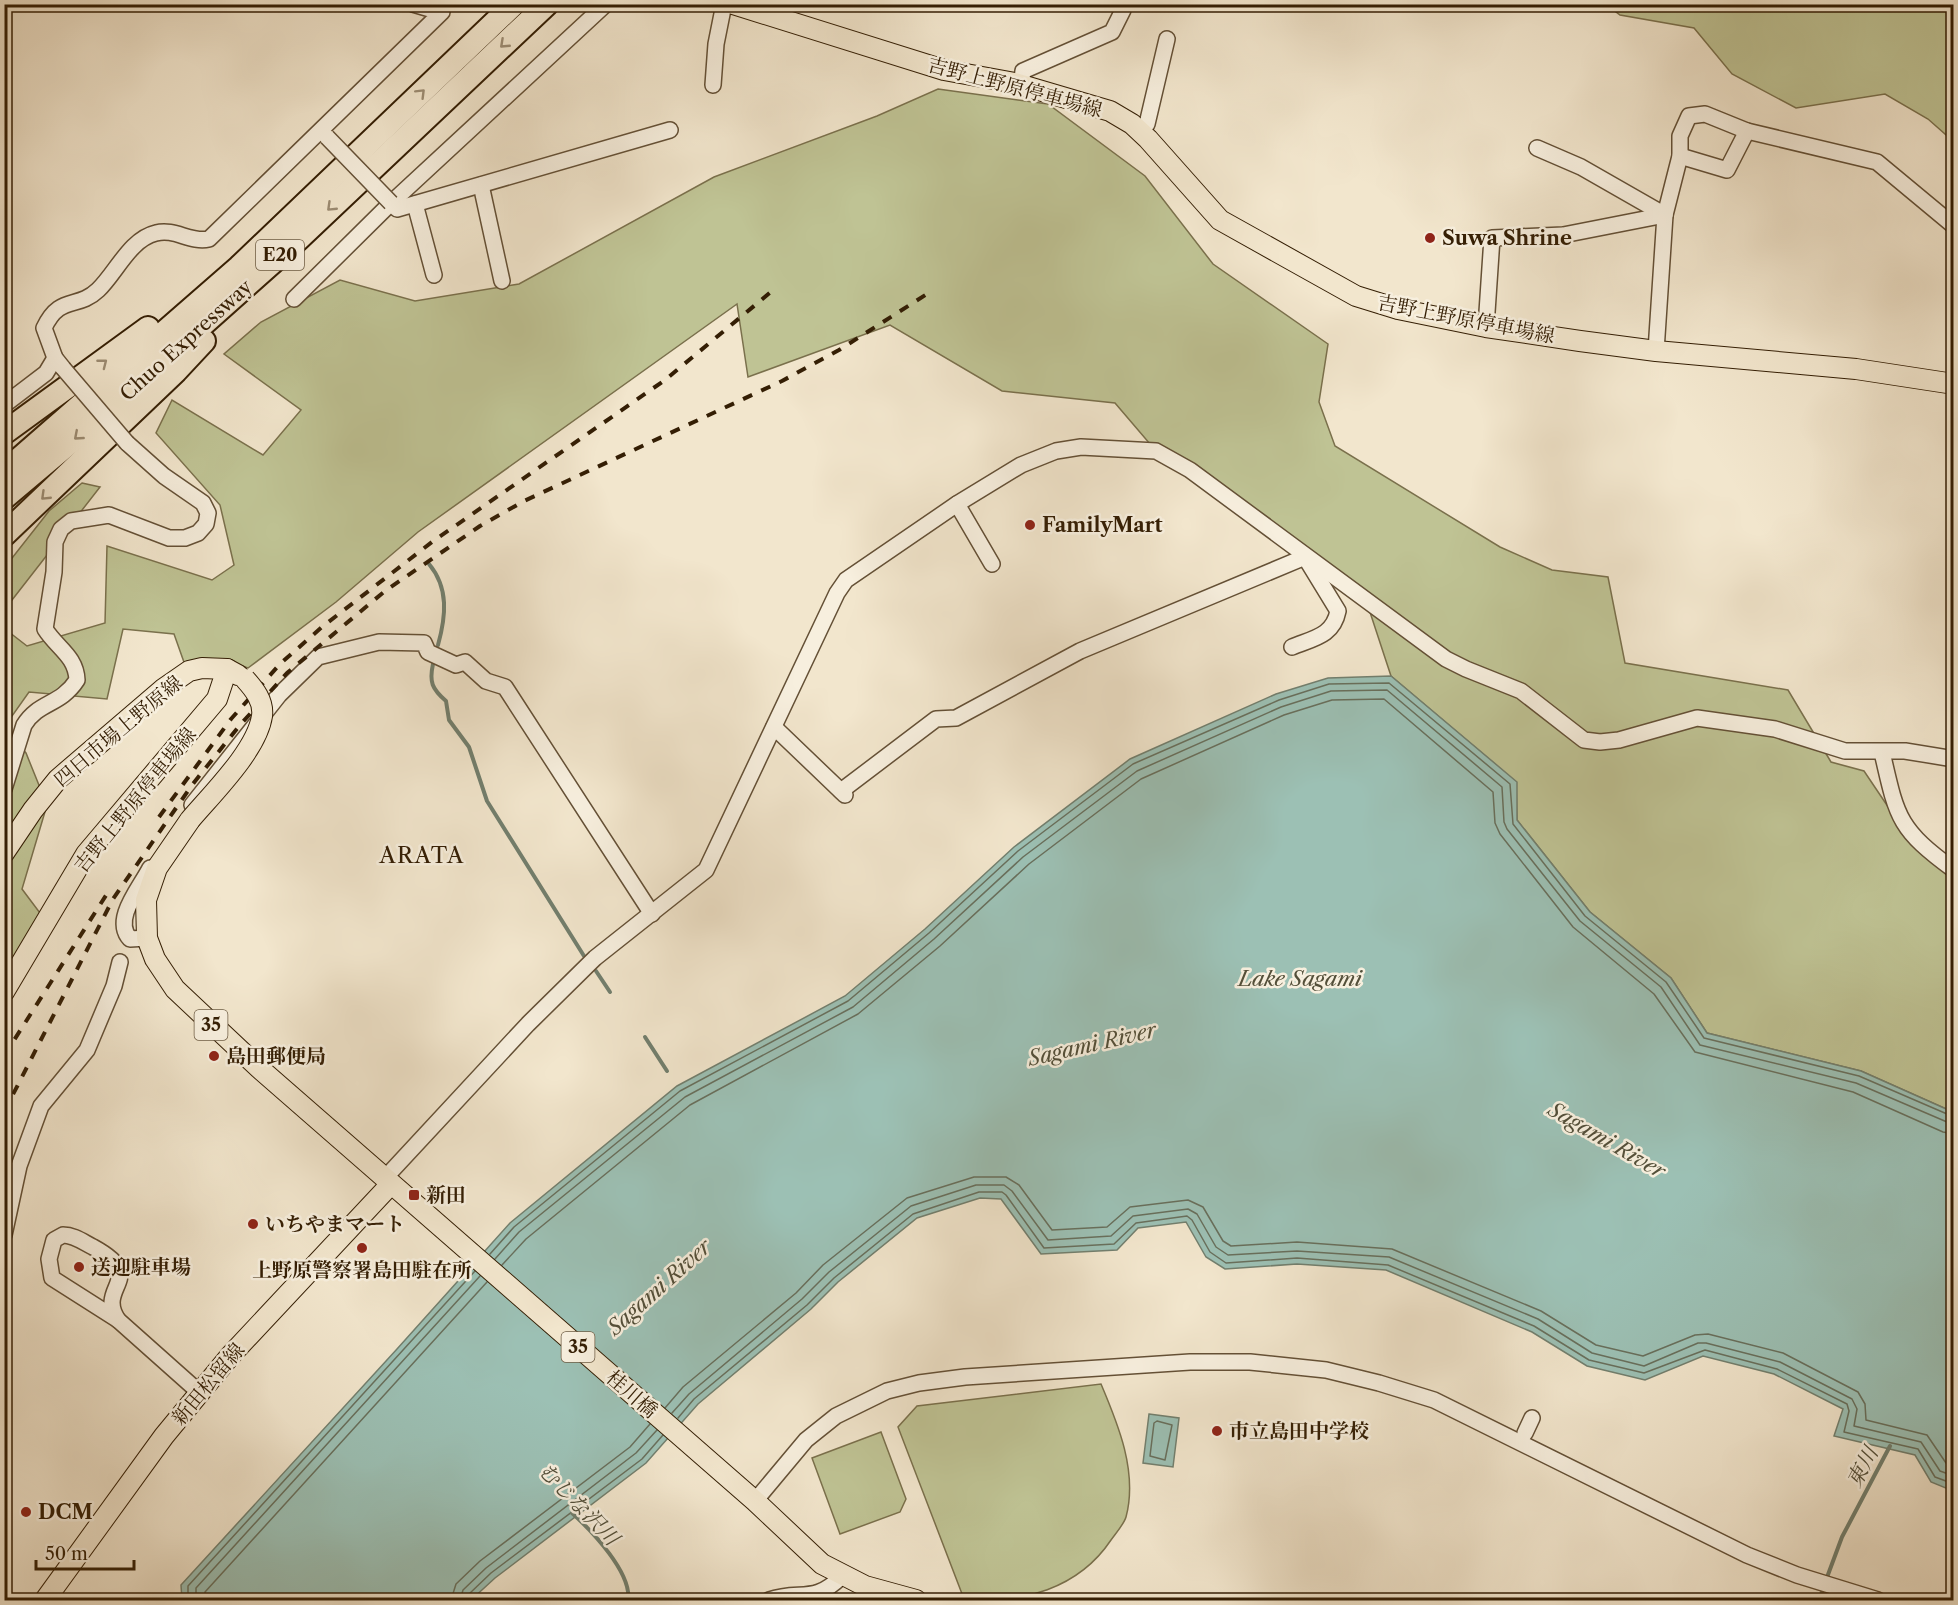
<svg xmlns="http://www.w3.org/2000/svg" width="1958" height="1605" font-family="'Libre Caslon Text','Noto Serif JP',serif">
<style>
.green{fill:#bfc394;stroke:#7a704c;stroke-width:1.5}
.water{fill:#9cc0b4;stroke:#727f6e;stroke-width:1.5}
.lines{fill:none;stroke-linecap:round;stroke-linejoin:round}
.shore{stroke:#686f5c;stroke-width:1.5}
.stream{stroke:#727f6e;stroke-width:4}
.minor-casing{stroke:#645036;stroke-width:18}
.major-casing{stroke:#341e04;stroke-width:22}
.highway-casing{stroke:#341e04;stroke-width:26}
.minor{stroke:#f7efde;stroke-width:15}
.major{stroke:#f2e6cd;stroke-width:20}
.highway{stroke:#f2e6cd;stroke-width:22}
.rail{stroke:#341e04;stroke-width:4;stroke-dasharray:10 10;stroke-linecap:butt}
.minor-bridge-casing{stroke:#645036;stroke-width:18;stroke-linecap:butt}
.major-bridge-casing{stroke:#341e04;stroke-width:22;stroke-linecap:butt}
.minor-bridge{stroke:#f7efde;stroke-width:15}
.major-bridge{stroke:#f2e6cd;stroke-width:20}
.oneway{stroke:#9c8c73}
.poi-dot{fill:#8f2418;stroke:#f7efde;stroke-width:2}
.labels{text-anchor:middle;dominant-baseline:central;stroke-width:5;stroke-linejoin:round;paint-order:stroke}
.shield{fill:#f7efde;stroke:#6e5d45;stroke-width:1.5}
.shield-label{font-size:18px;font-weight:bold;fill:#341e04}
.street-label{font-size:20px;fill:#341e04;stroke:#f7efde}
.poi-label{font-size:20px;font-weight:bold;fill:#341e04;stroke:#f7efde;text-anchor:start}
.water-label{font-size:21px;font-style:italic;fill:#534f39;stroke:#f7efde}
.quarter-label{font-size:22px;letter-spacing:1.5px;fill:#341e04;stroke:#f7efde}
</style>
<rect width="100%" height="100%" fill="#f2e6cd"/>
<filter id="stains"><feTurbulence type="fractalNoise" baseFrequency=".00333" numOctaves="4"/><feColorMatrix values="0 0 0 0 .2 0 0 0 0 .09 0 0 0 0 .02 0 0 0 .5 -.17"/></filter>
<radialGradient id="worn" r=".72"><stop offset=".6" stop-color="#630" stop-opacity="0"/><stop offset="1" stop-color="#630" stop-opacity=".3"/></radialGradient>
<g class="green">
<polygon points="1607,5 1953,5 1953,141 1928,119 1885,94 1796,108 1732,74 1694,28 1620,15"/>
<path d="M938,89L1048,104L1145,176L1213,264L1328,344L1319,402L1335,446L1500,547L1552,570L1608,577L1625,663L1788,690L1831,762L1864,771L1909,838L1953,876V1112L1861,1071L1707,1033L1671,978L1590,912L1517,820L1516,782L1391,676L1365,597L1156,451L1115,403L1002,391L890,325L748,377L737,304L418,532L336,602L248,668C225,659 209,658 185,665L174,634L123,629L107,699L29,692L5,726V629L27,646L105,623L107,546L212,580L234,565L220,505L156,433L172,400L263,455L301,410L224,354L261,322L340,280L415,301L519,284L714,177L877,116Z"/>
<polygon points="82,483 100,487 5,609 5,567 49,511"/>
<polygon points="5,728 26,753 47,805 22,889 46,921 5,992"/>
<path d="M1101,1384C1118,1424 1138,1472 1126,1517C1124,1524 1116,1533 1111,1540C1079,1588 1022,1605 964,1599L898,1427L917,1406Z"/>
<polygon points="881,1432 906,1499 900,1512 840,1534 812,1458"/>
</g>
<g class="water">
<polygon points="1391,676 1517,782 1517,820 1590,912 1671,978 1707,1033 1861,1071 1953,1112 1953,1491 1931,1482 1915,1455 1834,1436 1843,1409 1774,1374 1703,1356 1645,1380 1587,1366 1532,1332 1386,1270 1297,1264 1225,1269 1206,1257 1186,1222 1138,1228 1117,1250 1041,1254 1001,1199 980,1198 917,1218 838,1282 811,1309 698,1404 646,1463 495,1578 471,1600 182,1600 181,1585 397,1349 510,1223 677,1086 845,996 925,929 1014,847 1130,759 1276,694 1328,678"/>
<polygon points="1149,1414 1179,1418 1173,1467 1143,1463"/>
</g>
<g class="lines">
<g class="shore">
<polyline points="490,1254 514,1227 680,1091 848,1001 929,933 1018,851 1133,764 1279,700 1329,684 1389,683 1510,784 1513,824 1585,916 1666,982 1704,1038 1859,1076 1954,1117"/>
<polyline points="495,1259 519,1232 685,1097 853,1007 934,939 1023,857 1137,771 1281,707 1331,691 1387,690 1502,787 1504,822 1507,829 1580,921 1661,987 1700,1045 1856,1083 1954,1125"/>
<polyline points="502,1265 526,1239 690,1105 858,1014 940,946 1029,864 1141,779 1284,715 1332,700 1384,699 1493,792 1495,823 1500,834 1573,927 1654,994 1695,1052 1853,1092 1943,1132 1954,1134"/>
<polyline points="665,1408 683,1387 796,1293 823,1265 907,1198 974,1177 1006,1177 1019,1185 1052,1230 1107,1227 1130,1207 1188,1200 1203,1207 1223,1241 1231,1246 1297,1242 1392,1249 1541,1311 1596,1345 1643,1356 1695,1335 1708,1334 1783,1353 1858,1392 1865,1404 1866,1420 1927,1435 1946,1463 1954,1467"/>
<polyline points="672,1413 689,1394 802,1299 829,1272 911,1206 976,1185 1004,1185 1012,1191 1048,1240 1111,1236 1133,1216 1188,1209 1197,1214 1216,1247 1228,1255 1297,1251 1389,1257 1538,1319 1592,1353 1644,1366 1698,1343 1706,1343 1780,1362 1852,1399 1857,1409 1854,1426 1921,1442 1940,1471 1954,1476"/>
<polyline points="678,1418 694,1399 807,1305 834,1278 913,1214 979,1192 1002,1192 1006,1195 1044,1248 1114,1244 1136,1223 1187,1216 1192,1220 1210,1252 1226,1263 1297,1258 1388,1265 1534,1326 1589,1360 1644,1373 1705,1350 1777,1369 1847,1404 1849,1411 1844,1432 1918,1449 1935,1477 1954,1484"/>
<polygon points="1157,1421 1172,1425 1165,1460 1150,1456 1154,1423"/>
<polyline points="188,1600 188,1586 475,1271"/>
<polyline points="196,1600 196,1588 480,1276"/>
<polyline points="205,1600 205,1592 487,1282"/>
<polyline points="451,1600 456,1584 480,1561 630,1447 650,1424"/>
<polyline points="460,1600 463,1590 486,1568 636,1453 657,1430"/>
<polyline points="467,1600 469,1594 491,1573 642,1459 663,1435"/>
</g>
<g class="stream">
<path d="M429,564C449,588 446,616 438,645"/>
<path d="M433,664C429,682 432,689 446,701L449,720L469,747L487,801L584,956"/>
<polyline points="596,971 610,992"/>
<polyline points="645,1037 667,1071"/>
<path d="M572,1513C592,1531 632,1573 628,1600"/>
<polyline points="1826,1580 1842,1537 1890,1446"/>
<polyline points="1787,1600 1820,1597 1824,1587"/>
</g>
<g class="minor-casing">
<g id="minor">
<polyline points="713,85 716,44 724,4"/>
<polyline points="1021,85 1023,71 1112,32 1123,10"/>
<polyline points="1139,131 1147,124 1167,39"/>
<polyline points="1537,148 1581,167 1665,215"/>
<polyline points="1680,156 1727,170 1747,131"/>
<polyline points="481,185 502,281"/>
<polyline points="391,203 397,209 670,130"/>
<polyline points="415,204 434,275"/>
<polyline points="294,299 391,203 606,4"/>
<polyline points="1486,327 1492,238 1563,235 1665,215"/>
<polyline points="1656,351 1665,215 1680,156 1680,136 1689,116 1705,114 1747,131 1877,162 1954,226"/>
<path d="M63,368L55,358L44,328C60,294 77,310 98,290C116,273 130,239 156,233C175,228 190,243 209,239L442,12V5L430,9L413,4"/>
<polyline points="4,405 46,373 55,358"/>
<polyline points="957,504 992,564"/>
<polyline points="774,727 845,795"/>
<path d="M1882,752C1897,818 1898,829 1954,870"/>
<path d="M4,789L24,725C39,701 60,706 77,680C76,656 57,648 45,629L54,572L55,542L61,529L71,521L109,515L169,538H185L198,533L206,524L208,513L203,503L164,476L127,443"/>
<path d="M841,791L936,719L956,718L1080,651L1305,557L1338,611C1333,636 1314,638 1292,647"/>
<polyline points="192,805 279,695 318,657 379,642 424,643 428,652 456,665 465,662 486,681 505,687 652,914"/>
<path d="M147,938L130,939C112,919 140,888 150,868"/>
<polyline points="385,1178 528,1024 595,958 706,870 837,593 846,580 957,504 1021,465 1056,451 1081,447 1156,451 1190,470 1446,659 1466,669 1521,691 1584,740 1600,742 1619,740 1697,718 1775,729 1845,751 1905,751 1954,759"/>
<polyline points="4,1235 19,1166 41,1106 87,1050 114,986 120,962"/>
<path d="M63,1235C74,1235 83,1242 93,1247C150,1278 95,1286 118,1320L52,1278L49,1259L54,1240Z"/>
<polyline points="118,1320 200,1393"/>
<polyline points="1525,1433 1532,1418"/>
<polyline points="755,1501 806,1440 836,1416 887,1391 919,1383 965,1377 1190,1362 1250,1362 1326,1370 1379,1383 1434,1400 1747,1555 1797,1575 1878,1600"/>
<path d="M769,1600C801,1589 813,1605 842,1576"/>
</g>
</g>
<g class="major-casing">
<g id="major">
<polyline points="733,4 944,70 1015,83 1110,111 1132,124 1148,139 1220,220 1356,296 1398,309 1486,327 1580,341 1656,351 1856,369 1954,384"/>
<polyline points="190,820 157,868 146,900 147,938 155,959 175,989 259,1068 755,1501 822,1564 865,1586 916,1600"/>
<polyline points="4,853 33,810 58,779 163,689 189,671 202,668 227,669 238,675"/>
<polyline points="4,992 86,854 217,699 227,669"/>
<polyline points="45,1600 164,1436 230,1356 391,1184"/>
</g>
</g>
<g class="highway-casing">
<g id="highway">
<polyline points="4,433 148,328"/>
<polyline points="4,472 239,267 514,4"/>
<polyline points="4,498 80,434 292,245 547,4"/>
<polyline points="4,535 176,371 204,341"/>
</g>
</g>
<use href="#minor" class="minor"/>
<use href="#major" class="major"/>
<use href="#highway" class="highway"/>
<g class="rail">
<polyline points="159,817 231,719 280,664 322,627 432,542 665,380 772,291"/>
<polyline points="4,1056 110,889"/>
<polyline points="4,1112 113,899 192,785 240,725 287,673 385,591 480,526 524,501 782,381 839,350 930,292"/>
</g>
<g class="minor-bridge-casing">
<g id="minor-bridge">
<polyline points="327,137 391,203"/>
<polyline points="63,368 127,443"/>
</g>
</g>
<g class="major-bridge-casing">
<path id="major-bridge" d="M190,820C212,794 257,750 262,716C264,701 254,689 245,679"/>
</g>
<use href="#minor-bridge" class="minor-bridge"/>
<use href="#major-bridge" class="major-bridge"/>
</g>
<defs><path id="oneway-chevron" d="M-2-3.5L2.5 0L-2 3.5" fill="none" stroke-width="1.6" stroke-linecap="round" stroke-linejoin="round" transform="scale(1.5)"/></defs>
<g class="oneway">
<use href="#oneway-chevron" transform="translate(504 44) rotate(137)"/>
<use href="#oneway-chevron" transform="translate(421 93) rotate(-45)"/>
<use href="#oneway-chevron" transform="translate(331 207) rotate(136)"/>
<use href="#oneway-chevron" transform="translate(103 363) rotate(-38)"/>
<use href="#oneway-chevron" transform="translate(78 436) rotate(139)"/>
<use href="#oneway-chevron" transform="translate(45 496) rotate(136)"/>
</g>
<g class="poi-dot">
<circle cx="1430" cy="238" r="6"/>
<circle cx="1030" cy="525" r="6"/>
<circle cx="214" cy="1056" r="6"/>
<rect x="408" y="1189" width="12" height="12" rx="3"/>
<circle cx="253" cy="1224" r="6"/>
<circle cx="362" cy="1248" r="6"/>
<circle cx="79" cy="1267" r="6"/>
<circle cx="1217" cy="1431" r="6"/>
<circle cx="26" cy="1512" r="6"/>
</g>
<g class="labels">
<g class="shield">
<rect x="256" y="240" width="48" height="30" rx="4.5"/>
<rect x="194.5" y="1010" width="33" height="30" rx="4.5"/>
<rect x="561.5" y="1332" width="33" height="30" rx="4.5"/>
</g>
<g class="shield-label">
<text x="280" y="255">E20</text>
<text x="211" y="1025">35</text>
<text x="578" y="1347">35</text>
</g>
<g class="street-label">
<text transform="translate(1015 87) rotate(15)">吉野上野原停車場線</text>
<text transform="translate(1466 319) rotate(11)">吉野上野原停車場線</text>
<text transform="translate(186 340) rotate(-42)">Chuo Expressway</text>
<text transform="translate(118 731) rotate(-40)">四日市場上野原線</text>
<text transform="translate(135 800) rotate(-51)">吉野上野原停車場線</text>
<text transform="translate(208 1384) rotate(-50)">新田松留線</text>
<text transform="translate(632 1394) rotate(41)">桂川橋</text>
</g>
<g class="poi-label">
<text x="1442" y="238">Suwa Shrine</text>
<text x="1042" y="525">FamilyMart</text>
<text x="226" y="1056">島田郵便局</text>
<text x="426" y="1195">新田</text>
<text x="265" y="1224">いちやまマート</text>
<text x="91" y="1267">送迎駐車場</text>
<text x="362" y="1270" text-anchor="middle">上野原警察署島田駐在所</text>
<text x="1229" y="1431">市立島田中学校</text>
<text x="38" y="1512">DCM</text>
</g>
<g class="water-label">
<text x="1300" y="978">Lake Sagami</text>
<text transform="translate(1092 1044) rotate(-13)">Sagami River</text>
<text transform="translate(1607 1140) rotate(30)">Sagami River</text>
<text transform="translate(659 1287) rotate(-42)">Sagami River</text>
<text transform="translate(1862 1467) rotate(-62)">東川</text>
<text transform="translate(579 1504) rotate(46)">むじな沢川</text>
</g>
<g class="quarter-label">
<text x="422" y="855">ARATA</text>
</g>
</g>
<rect width="1958" height="1605" fill="none" stroke="#f2e6cd" stroke-width="24"/>
<rect x="6" y="6" width="1946" height="1593" fill="none" stroke="#341e04" stroke-width="3"/>
<rect x="12" y="12" width="1934" height="1581" fill="none" stroke="#341e04" stroke-width="1.5"/>
<path d="M36 1560v9h98v-9" fill="none" stroke="#341e04" stroke-width="3"/>
<text x="45" y="1560" font-size="18" fill="#341e04" stroke="#f7efde" stroke-width="4.5" paint-order="stroke">50 m</text>
<rect width="100%" height="100%" filter="url(#stains)"/>
<rect width="100%" height="100%" fill="url(#worn)"/>
</svg>
